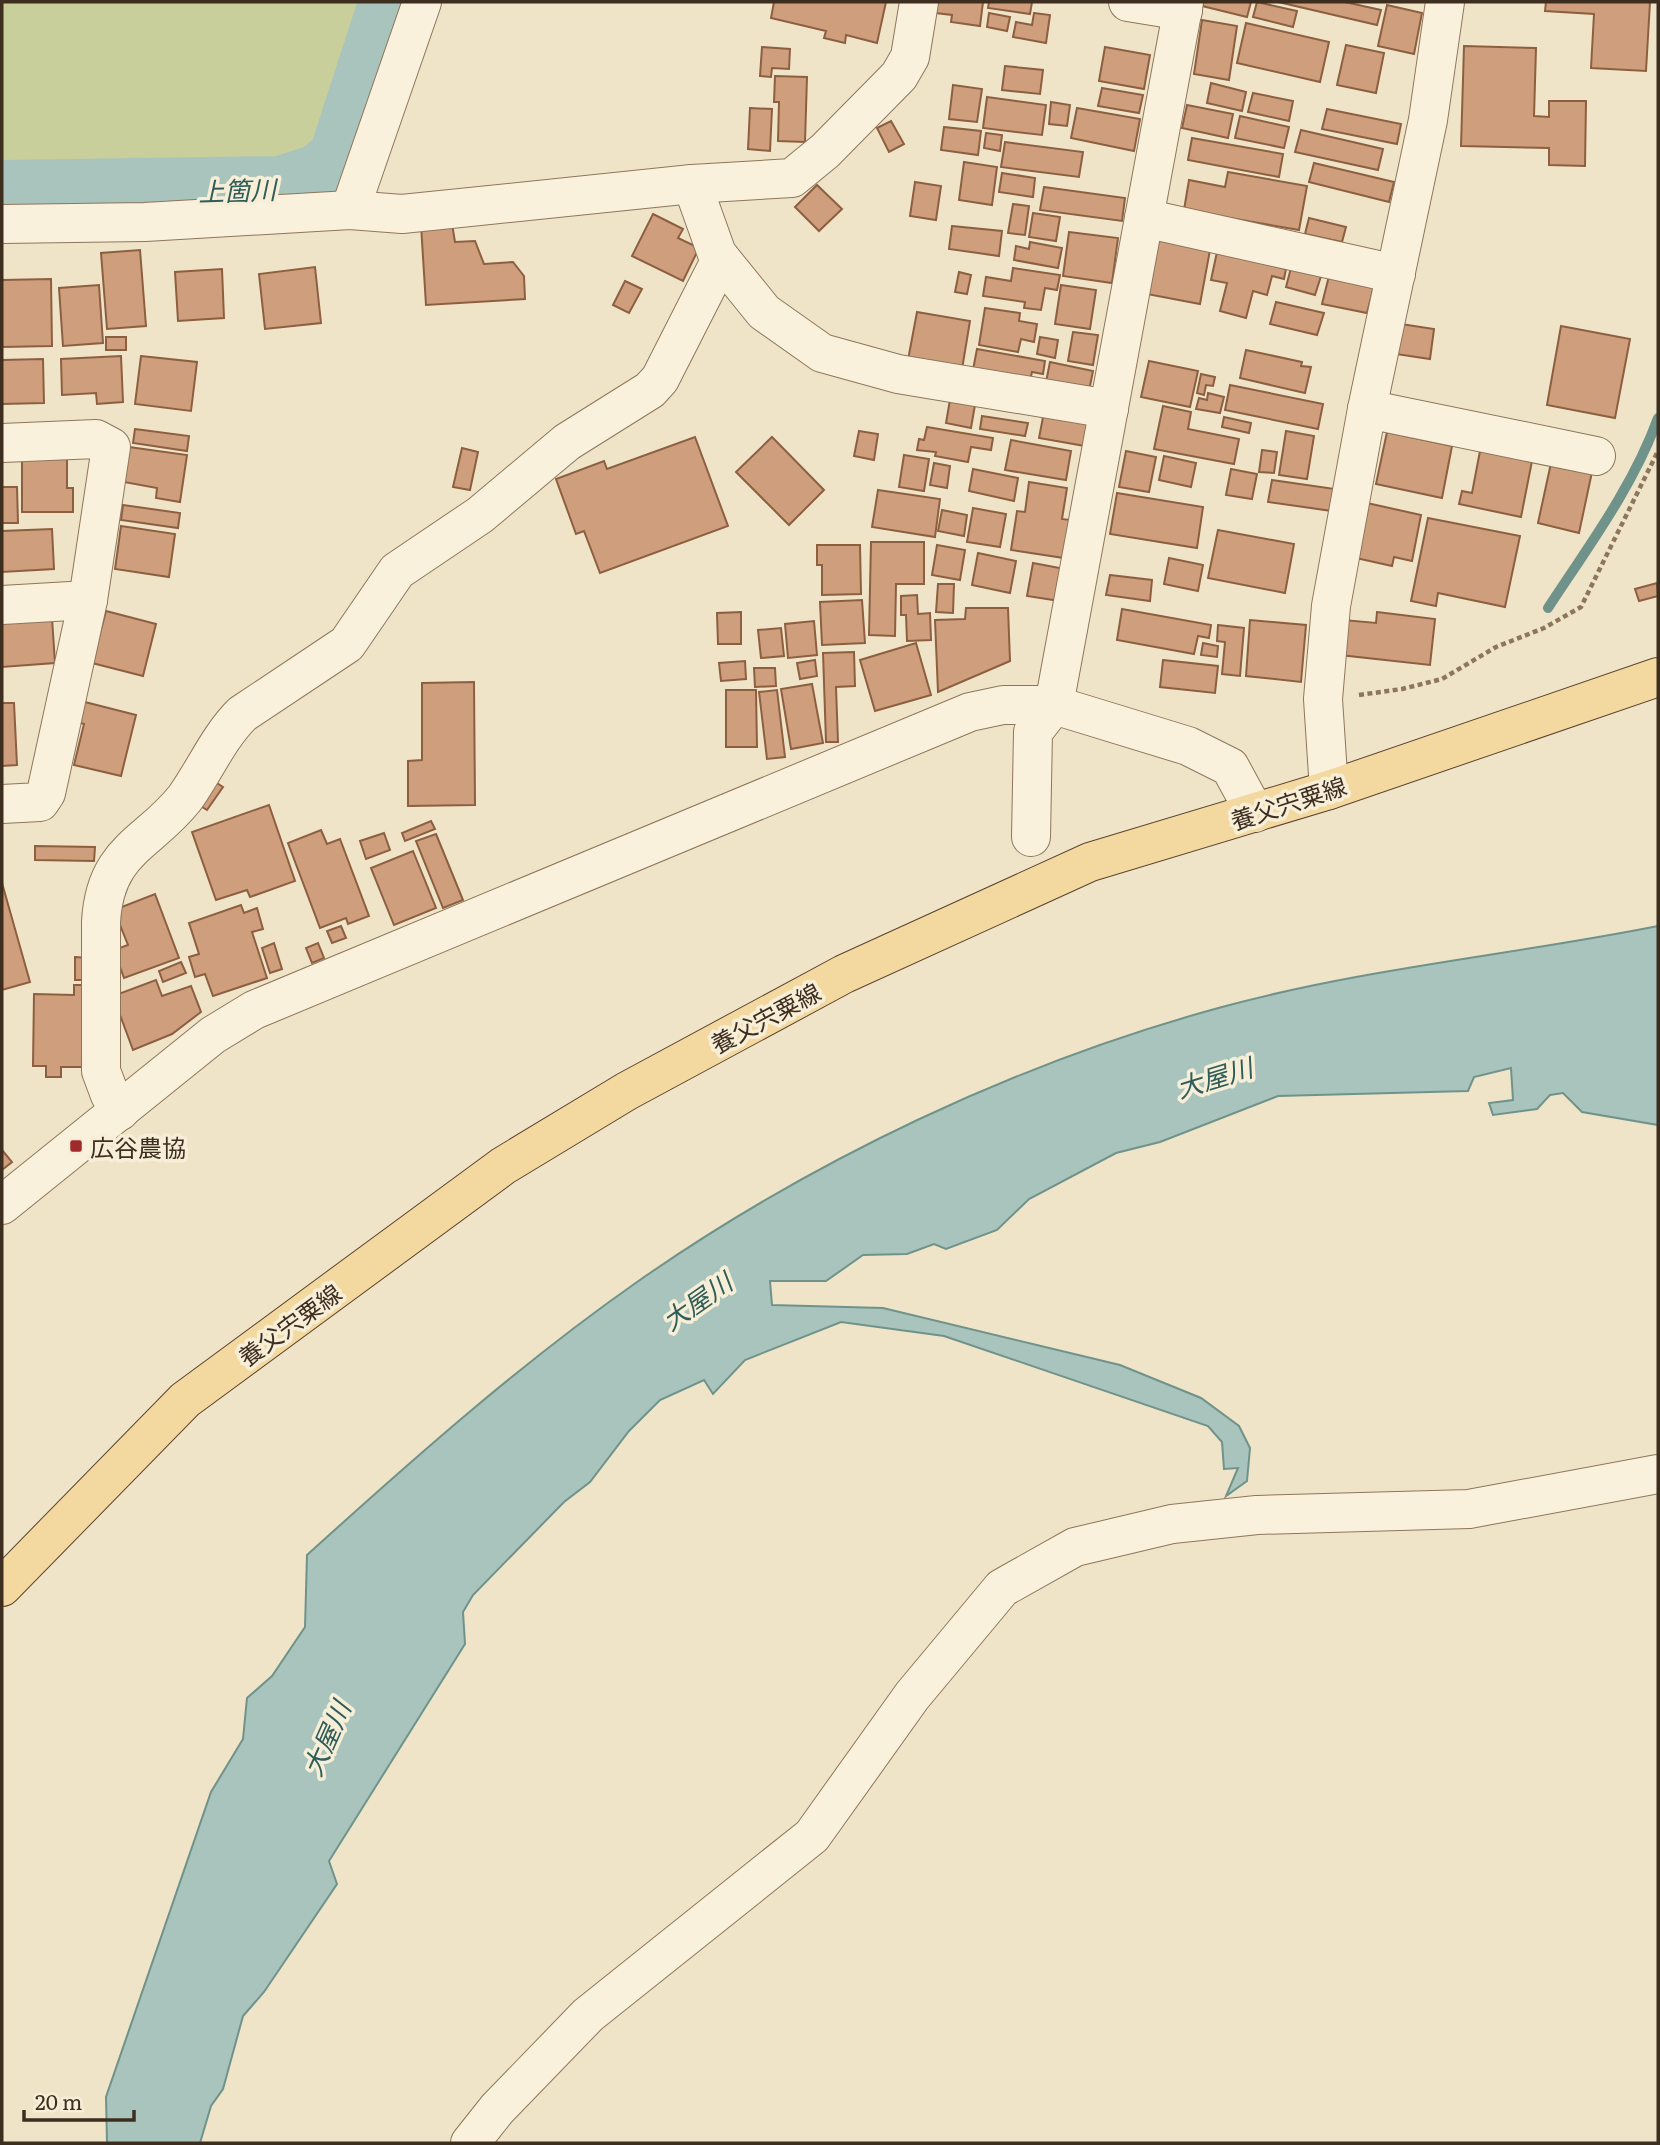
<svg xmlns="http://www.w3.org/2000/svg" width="1660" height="2145" font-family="Literata,'Noto Sans JP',serif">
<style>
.green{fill:#c9cf9b}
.water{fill:#a9c4bc;stroke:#6f938a;stroke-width:2}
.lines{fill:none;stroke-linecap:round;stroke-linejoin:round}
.stream{stroke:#6f938a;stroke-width:10}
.river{stroke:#a9c4bc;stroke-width:66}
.building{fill:#cf9f7d;stroke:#8d5f41;stroke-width:2}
.minor-casing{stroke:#8d765c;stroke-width:40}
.major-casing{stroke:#5b4430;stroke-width:40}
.path{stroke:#8d765c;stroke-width:4.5;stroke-dasharray:5 3.5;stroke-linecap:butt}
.minor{stroke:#faf1dc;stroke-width:38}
.major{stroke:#f3d9a0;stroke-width:38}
.poi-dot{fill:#9e2a2b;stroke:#f7eed8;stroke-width:2.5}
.labels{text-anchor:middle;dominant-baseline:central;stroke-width:7;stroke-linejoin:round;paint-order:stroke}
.street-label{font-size:24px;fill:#3d2e20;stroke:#f7eed8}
.poi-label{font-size:24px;fill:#3d2e20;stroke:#f7eed8;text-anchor:start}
.water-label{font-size:26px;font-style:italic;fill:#2f5d5a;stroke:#f7eed8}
</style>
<rect width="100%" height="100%" fill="#f0e4c8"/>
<polygon class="green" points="2,2 362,2 311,149 290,168 2,171"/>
<path class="water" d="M1658,926V1125L1582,1112L1563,1093L1550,1095L1537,1109L1493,1115L1489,1103L1513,1100L1511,1068L1474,1077L1468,1091L1278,1096L1160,1142L1116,1153L1029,1199L997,1230L946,1249L934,1244L907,1254L863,1255L826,1281H770L772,1305L883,1308L1120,1365L1201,1398L1239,1426L1250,1448L1247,1481L1226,1496L1238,1468L1224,1469L1222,1442L1208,1426L944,1336L841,1322L745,1360L713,1394L704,1380L660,1400L629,1431L590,1482L564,1502L473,1595L463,1612L465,1644L329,1861L337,1884L264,1992L243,2016L223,2089L211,2106L200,2143H107L106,2097L211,1792L243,1739L247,1698L272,1676L305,1627L307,1555C413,1459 520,1364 637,1282C812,1160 1016,1063 1222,1007C1365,968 1513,955 1658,926Z"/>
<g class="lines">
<path class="stream" d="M1548,608C1588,547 1633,487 1658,418"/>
<polyline class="river" points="2,193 281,189 319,177 341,159 392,2"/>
</g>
<g class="building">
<polygon points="774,2 886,2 877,43 846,35 845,43 824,38 826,31 771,18"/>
<polygon points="928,2 983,2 980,26 951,22 952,15 926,12"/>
<polygon points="989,2 1032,2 1030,14 988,8"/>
<polygon points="1203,2 1251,2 1247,17 1202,6"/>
<polygon points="1257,2 1297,11 1293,27 1253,17"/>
<polygon points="1278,2 1345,2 1381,10 1377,25"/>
<polygon points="1546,2 1650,2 1646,71 1591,68 1594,14 1545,11"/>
<polygon points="1387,5 1422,13 1414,54 1378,46"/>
<polygon points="989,13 1010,17 1007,31 987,27"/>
<polygon points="1034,13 1050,15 1046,43 1013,37 1016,22 1032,25"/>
<polygon points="1202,20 1237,26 1229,80 1194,74"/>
<polygon points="1246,23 1329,42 1320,82 1237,63"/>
<polygon points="1346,45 1384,53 1376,93 1337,85"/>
<polygon points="1464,46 1536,48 1534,116 1549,117 1549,101 1586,101 1585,166 1549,165 1549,148 1461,146"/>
<polygon points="762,47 790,49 789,69 772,68 771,77 760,76"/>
<polygon points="1105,47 1150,55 1144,89 1099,81"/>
<polygon points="1005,66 1043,70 1040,94 1002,90"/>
<polygon points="775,76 807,77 805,142 778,141 779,102 774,102"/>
<polygon points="1211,83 1246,92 1242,111 1207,103"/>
<polygon points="953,85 982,89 977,122 949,119"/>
<polygon points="1102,88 1143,95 1139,113 1098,106"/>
<polygon points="1253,93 1293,101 1289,121 1248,112"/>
<polygon points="987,97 1046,105 1042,135 983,128"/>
<polygon points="1051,102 1070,105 1067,126 1049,124"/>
<polygon points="1187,105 1233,114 1228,138 1182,128"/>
<polygon points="750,108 772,109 770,151 748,149"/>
<polygon points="1077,108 1140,119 1134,151 1071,138"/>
<polygon points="1327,109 1401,124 1397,144 1322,129"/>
<polygon points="1240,116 1289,127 1284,148 1235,138"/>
<polygon points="891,121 904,144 889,152 877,128"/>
<polygon points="944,127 981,131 978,155 941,150"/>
<polygon points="1301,130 1383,149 1378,170 1295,152"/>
<polygon points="986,133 1002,135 1000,151 984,148"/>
<polygon points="1192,138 1283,154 1279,177 1188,160"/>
<polygon points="1005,142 1083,152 1079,177 1001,167"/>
<polygon points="964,162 997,167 992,205 959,200"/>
<polygon points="1314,163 1394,182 1389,202 1309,182"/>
<polygon points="1228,172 1307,186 1299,230 1184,210 1189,180 1225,187"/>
<polygon points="1002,173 1035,178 1033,197 999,192"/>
<polygon points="915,182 941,186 936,220 910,216"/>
<polygon points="817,185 842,209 819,231 795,207"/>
<polygon points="1044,187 1125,198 1122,221 1040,210"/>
<polygon points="1013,204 1029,206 1025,235 1008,233"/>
<polygon points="1033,213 1060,217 1056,241 1029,237"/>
<polygon points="653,214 683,229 678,238 699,248 683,281 632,256"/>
<polygon points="1309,218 1346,227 1342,242 1305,234"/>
<polygon points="452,224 455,242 475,241 484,264 513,262 524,276 525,299 426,305 421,225"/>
<polygon points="952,226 1002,231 999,256 949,249"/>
<polygon points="1069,232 1118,238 1112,283 1063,276"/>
<polygon points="1158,240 1210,250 1200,304 1147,294"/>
<polygon points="1030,242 1062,248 1058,268 1014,260 1016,246 1029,249"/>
<polygon points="140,250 146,326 107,329 101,253"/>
<polygon points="1217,252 1286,269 1284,279 1272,276 1267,295 1253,291 1246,318 1220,311 1227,283 1211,280"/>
<polygon points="1292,264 1322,273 1315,295 1286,287"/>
<polygon points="315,267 321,323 265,329 259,274"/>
<polygon points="1013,268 1060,275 1057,290 1045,288 1041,310 1024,308 1025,302 983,296 986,277 1011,281"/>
<polygon points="222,269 224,318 178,321 175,272"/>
<polygon points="959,272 971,275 967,294 955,292"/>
<polygon points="1329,276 1374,286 1367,313 1322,304"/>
<polygon points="51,279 52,346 2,347 2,280"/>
<polygon points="625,281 642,289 629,313 613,305"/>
<polygon points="99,285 103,343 63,346 59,288"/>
<polygon points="1061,285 1096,290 1090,329 1055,324"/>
<polygon points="1276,302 1324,313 1317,335 1270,324"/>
<polygon points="985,308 1020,313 1019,321 1037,324 1034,342 1021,339 1018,352 979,345"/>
<polygon points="917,312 970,321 962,369 908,360"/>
<polygon points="1401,324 1434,329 1430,359 1396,354"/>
<polygon points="1561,326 1630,339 1615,418 1547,405"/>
<polygon points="1073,332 1098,335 1093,365 1068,361"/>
<rect x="106" y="337" width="20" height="13"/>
<polygon points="1040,337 1058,340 1055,358 1037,354"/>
<polygon points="977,349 1045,361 1043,374 1032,372 1029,385 972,375"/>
<polygon points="1246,350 1302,362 1301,366 1311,367 1305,393 1240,378"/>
<polygon points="121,356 123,402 97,404 96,393 62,395 61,359"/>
<polygon points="141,356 197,362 191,411 135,404"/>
<polygon points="43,359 44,403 2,404 2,360"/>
<polygon points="1149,361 1198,371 1190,407 1141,397"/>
<polygon points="1050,362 1093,371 1088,396 1045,387"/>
<polygon points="1201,374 1215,377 1213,386 1206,385 1204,395 1197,393"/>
<polygon points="1230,385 1323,404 1318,429 1225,410"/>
<polygon points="1208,393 1224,397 1220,413 1196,409 1199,398 1207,400"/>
<polygon points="951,394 976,399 971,428 946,423"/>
<polygon points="1163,406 1191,412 1188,429 1239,439 1234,464 1154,449"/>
<polygon points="1044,412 1090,420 1085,446 1039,438"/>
<polygon points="982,416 1028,423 1025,436 980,429"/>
<polygon points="1224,417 1251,423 1249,433 1222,427"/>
<polygon points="927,427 993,438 991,450 971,447 968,462 935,456 936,452 917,450 919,439 924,440"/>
<polygon points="135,429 189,436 187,451 133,443"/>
<polygon points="859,431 878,434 874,460 854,456"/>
<polygon points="1286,431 1314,436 1307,479 1279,475"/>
<polygon points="1387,432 1452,446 1442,498 1376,484"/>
<polygon points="695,437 728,526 600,573 584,531 576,534 556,479 604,461 607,469"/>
<polygon points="772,437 824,490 789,525 736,472"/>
<polygon points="1011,440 1071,451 1066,480 1005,470"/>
<polygon points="129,447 187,455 180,502 156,498 157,488 124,482"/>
<polygon points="462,448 478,452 470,490 453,487"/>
<polygon points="1262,450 1277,452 1274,473 1259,472"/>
<polygon points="1126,451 1156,457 1149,492 1119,487"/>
<polygon points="1480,451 1532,461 1521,517 1459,504 1462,491 1472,493"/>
<polygon points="904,455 929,459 924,491 899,487"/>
<polygon points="1164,456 1196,463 1191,487 1159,480"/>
<polygon points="22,458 67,458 67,488 73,488 73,512 22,512"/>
<polygon points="934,463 950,466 947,488 930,485"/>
<polygon points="1551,463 1592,472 1579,533 1538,523"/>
<polygon points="973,469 1018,478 1014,501 969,491"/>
<polygon points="1231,469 1257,474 1252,499 1226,495"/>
<polygon points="1272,480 1335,489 1332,511 1268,502"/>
<polygon points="1029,482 1067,488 1062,519 1070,520 1064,558 1011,550 1017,511 1025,512"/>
<polygon points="2,487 17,487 18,523 2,523"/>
<polygon points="878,490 940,499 935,537 872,527"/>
<polygon points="1117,493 1203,507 1197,548 1110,534"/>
<polygon points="1367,503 1421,515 1412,561 1394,557 1392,566 1356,558"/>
<polygon points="123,505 180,513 178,528 121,520"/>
<polygon points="973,508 1006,514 1000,547 967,542"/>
<polygon points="942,510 967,515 964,536 938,531"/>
<polygon points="1428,518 1520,536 1505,607 1438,593 1436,606 1411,601"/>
<polygon points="121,526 175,534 169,577 115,569"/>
<polygon points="52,529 54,569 2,572 2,531"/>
<polygon points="1218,530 1294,544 1285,593 1208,578"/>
<polygon points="871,542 924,542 924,584 896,584 895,636 869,635"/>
<polygon points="817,545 860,545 861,594 822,595 822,565 817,565"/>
<polygon points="937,545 965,550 960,580 932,575"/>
<polygon points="978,553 1016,561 1010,593 972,585"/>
<polygon points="1169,558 1203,565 1198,591 1164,584"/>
<polygon points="1033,563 1065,569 1060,601 1027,596"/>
<polygon points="1110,575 1152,580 1150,601 1106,595"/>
<polygon points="1657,583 1658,596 1639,601 1635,589"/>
<polygon points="938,584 954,584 953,613 936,612"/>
<polygon points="917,595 918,614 930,613 931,640 907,641 906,615 901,615 901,596"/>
<polygon points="862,600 865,643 822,645 820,602"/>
<polygon points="966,608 1008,608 1010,661 938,692 935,620 965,619"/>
<polygon points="1122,609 1211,625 1209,638 1198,636 1194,654 1117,640"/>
<polygon points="106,611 156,624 143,676 92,663"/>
<polygon points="741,612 741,644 718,644 717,613"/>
<polygon points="1377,612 1435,619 1430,665 1340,655 1344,620 1376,623"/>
<polygon points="52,618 55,663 2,667 2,621"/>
<polygon points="1250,620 1306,625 1301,682 1246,676"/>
<polygon points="814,621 817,655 788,658 785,624"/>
<polygon points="1218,625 1244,628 1240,676 1222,674 1225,642 1217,641"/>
<polygon points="781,628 784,656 761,658 758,630"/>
<polygon points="916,643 931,695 875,711 860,660"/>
<polygon points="1203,643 1218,646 1217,657 1201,655"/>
<polygon points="854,652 855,686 836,687 838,742 826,742 823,653"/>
<polygon points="815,660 817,676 800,679 797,663"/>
<polygon points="1163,660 1218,666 1215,693 1160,687"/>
<polygon points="745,661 746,679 721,681 719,663"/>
<polygon points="754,668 775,668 776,686 755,687"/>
<polygon points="474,682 475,805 408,806 408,761 422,760 422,683"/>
<polygon points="812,684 823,743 791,749 781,689"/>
<polygon points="726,690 756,690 757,747 726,747"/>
<polygon points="777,690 785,757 767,759 759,692"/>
<polygon points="81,701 136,715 121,776 74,765 84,724 76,722"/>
<polygon points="2,703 14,703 17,765 2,766"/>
<polygon points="209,778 223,787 207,810 194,802"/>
<polygon points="269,805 295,881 250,897 247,890 216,900 192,832"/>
<polygon points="431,821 435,829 405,841 402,833"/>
<polygon points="321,830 327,844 340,839 369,916 348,924 346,918 320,928 288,843"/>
<polygon points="384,833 390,850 366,859 360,841"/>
<polygon points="436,834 463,900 443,908 416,841"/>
<polygon points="35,846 95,847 94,861 35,860"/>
<polygon points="413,851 436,908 394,925 371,868"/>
<polygon points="2,883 30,982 2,990"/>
<polygon points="155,894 179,958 124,978 114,950 128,945 114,910"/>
<polygon points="241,905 244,913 257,908 263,929 252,932 267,978 213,996 205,974 195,977 189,957 199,954 189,923"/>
<polygon points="341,926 346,938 332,943 327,931"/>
<polygon points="274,943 282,969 270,973 262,948"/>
<polygon points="318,943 324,958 312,963 306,948"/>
<polygon points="75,957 88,958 88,980 75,980"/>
<polygon points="181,962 186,973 163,982 159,971"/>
<polygon points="156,980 162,996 191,986 201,1012 172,1034 133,1050 113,996"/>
<polygon points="74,985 88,985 87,1067 61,1067 61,1077 46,1077 46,1066 33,1066 34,994 74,995"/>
<polygon points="2,1150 12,1162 2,1170"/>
</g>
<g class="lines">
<g class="minor-casing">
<g id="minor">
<polyline points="1128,2 1183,11"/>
<polyline points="692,184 717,254 764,312 822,353 898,374 1109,409"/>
<polyline points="350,210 422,2"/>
<polyline points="1144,218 1396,274"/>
<polyline points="2,224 145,222 350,210 402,214 692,184 792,178 825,151 899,76 910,57 919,2"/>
<polyline points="1367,409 1596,456"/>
<polyline points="2,443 96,439 111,447 88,600 46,793 40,802 2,804"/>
<polyline points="2,605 88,600"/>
<polyline points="1329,790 1323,699 1331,606 1367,409 1428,120 1445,2"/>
<polyline points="1031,837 1033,732 1054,705 1184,2"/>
<path d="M120,1111L110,1095L101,1071V922C105,849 148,845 185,798C205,770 218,738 242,714L347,644L397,571L480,515L567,442L650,390L660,379L721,259"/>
<polyline points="2,1205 213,1035 254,1010 970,712 1003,705 1054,705 1188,746 1230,767 1255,813"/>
<polyline points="470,2143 497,2109 588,2015 812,1836 912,1696 1002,1588 1075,1547 1172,1524 1257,1515 1469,1509 1658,1474"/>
</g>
</g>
<g class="major-casing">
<polyline id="major" points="2,1587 185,1400 503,1166 627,1091 844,974 1090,862 1329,790 1658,677"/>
</g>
<polyline class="path" points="1359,695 1402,689 1442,679 1496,647 1544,628 1581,607 1658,451"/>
<use href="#minor" class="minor"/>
<use href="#major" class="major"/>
</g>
<rect class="poi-dot" x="69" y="1139" width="14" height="14" rx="3.5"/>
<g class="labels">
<g class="street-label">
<text transform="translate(1288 802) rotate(-18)">養父宍粟線</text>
<text transform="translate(765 1017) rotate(-28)">養父宍粟線</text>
<text transform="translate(289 1324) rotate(-36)">養父宍粟線</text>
</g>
<g class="poi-label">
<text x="90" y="1146">広谷農協</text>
</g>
<g class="water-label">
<text transform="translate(237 189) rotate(-2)">上箇川</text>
<text transform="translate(1214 1076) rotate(-17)">大屋川</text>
<text transform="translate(696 1300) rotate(-35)">大屋川</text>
<text transform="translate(325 1738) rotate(-66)">大屋川</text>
</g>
</g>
<rect width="1660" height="2145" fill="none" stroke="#3d2e20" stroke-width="7"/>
<path d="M24 2110v10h110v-10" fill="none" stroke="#3d2e20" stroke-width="3.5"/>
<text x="35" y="2110" font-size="21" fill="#3d2e20" stroke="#f7eed8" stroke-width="5" paint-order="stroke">20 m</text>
</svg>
